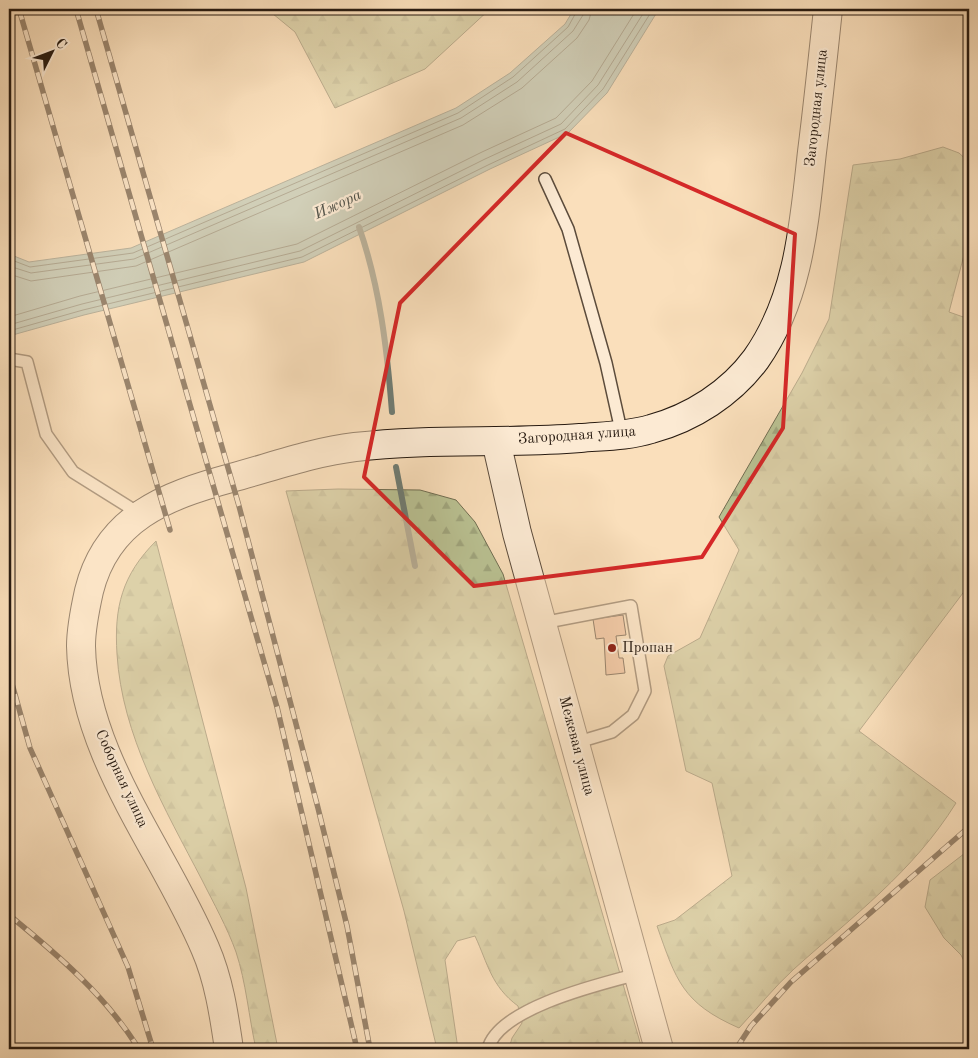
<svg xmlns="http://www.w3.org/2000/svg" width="978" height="1058" font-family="'Old Standard TT',serif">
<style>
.forest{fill:url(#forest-firs);stroke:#716e52}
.water{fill:#9fbcb4;stroke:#6f7c73}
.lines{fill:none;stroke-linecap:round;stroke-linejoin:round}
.shore{stroke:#646c62;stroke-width:1}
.stream{stroke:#6f7c73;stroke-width:6}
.building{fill:#edb592;stroke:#281b11}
.service-casing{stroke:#5c4c3c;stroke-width:14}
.tertiary-casing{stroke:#5c4c3c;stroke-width:30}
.secondary-casing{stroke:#281b11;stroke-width:30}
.service{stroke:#fcead3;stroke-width:11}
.tertiary{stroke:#fcead3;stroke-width:28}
.secondary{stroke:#fcead3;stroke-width:28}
.rail-casing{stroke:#281b11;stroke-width:5.5}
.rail{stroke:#fcead3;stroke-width:4;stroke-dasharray:11;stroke-linecap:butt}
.marked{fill:none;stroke:#d62828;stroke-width:4;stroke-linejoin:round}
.poi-dot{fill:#8f2418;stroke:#fcead3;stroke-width:2}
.labels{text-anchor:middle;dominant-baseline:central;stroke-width:4.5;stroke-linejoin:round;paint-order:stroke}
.street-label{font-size:15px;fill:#281b11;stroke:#fcead3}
.poi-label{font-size:15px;fill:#281b11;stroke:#fcead3;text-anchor:start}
.water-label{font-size:16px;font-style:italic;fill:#52534a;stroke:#fcead3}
</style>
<defs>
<pattern id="forest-firs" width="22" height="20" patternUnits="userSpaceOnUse" patternTransform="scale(1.25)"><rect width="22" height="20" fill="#bac293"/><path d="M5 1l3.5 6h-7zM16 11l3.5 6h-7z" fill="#a0a67e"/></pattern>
</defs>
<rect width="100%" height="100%" fill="#fadfbb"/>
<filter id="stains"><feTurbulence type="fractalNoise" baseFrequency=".004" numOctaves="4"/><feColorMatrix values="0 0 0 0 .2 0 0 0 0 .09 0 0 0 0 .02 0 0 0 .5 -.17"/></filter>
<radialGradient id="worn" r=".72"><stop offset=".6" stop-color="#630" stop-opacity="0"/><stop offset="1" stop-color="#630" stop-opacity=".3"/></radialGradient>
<g class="forest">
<polygon points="267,9 490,9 425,69 335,108 295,32"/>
<path d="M943,147L959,153L969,162V236L949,312L969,319V585L859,731L956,803C913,872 853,916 794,969C774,987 757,1009 739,1028C682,1003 676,980 657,926L675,920L732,876L712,783L686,771L664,666L668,656L700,638L739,550L719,517L802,373L829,319L853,165L900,159Z"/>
<path d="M338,489L420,490L456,500L475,522L503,574L642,1049H509L512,1038L522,1023L518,1006C491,986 488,964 475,936L457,941L445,960L458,1049H437L404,911L286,491Z"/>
<path d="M156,541L246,888L278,1049H256C249,1018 246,982 236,952C227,927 214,904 202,880C165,809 122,736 117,654C114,607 122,575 156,541Z"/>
<polygon points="969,850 969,971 961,955 944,938 925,907 930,880"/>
</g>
<polygon class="water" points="574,9 659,9 607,93 568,133 490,169 304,262 84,315 9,336 9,254 29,262 131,248 456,108 510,73 565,24"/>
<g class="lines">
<g class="shore">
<polyline points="9,259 30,267 133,253 458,113 513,77 568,27 578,9"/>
<polyline points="9,266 31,273 134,259 461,118 517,82 573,31 583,15 584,9"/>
<polyline points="9,274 31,281 136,266 463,125 522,88 577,38 589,20 592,9"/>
<polyline points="9,317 80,296 297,244 482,152 556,118 592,81 637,9"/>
<polyline points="9,325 82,304 300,251 485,159 561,124 598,85 646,9"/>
<polyline points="9,331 83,310 302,257 488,165 565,129 603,89 653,9"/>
</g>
<g class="stream">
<path d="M359,227C380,287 387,349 392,412"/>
<polyline points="396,467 415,566"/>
</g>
</g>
<polygon class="building" points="623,615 626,635 616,636 619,658 623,658 625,673 606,675 604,638 596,639 593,619"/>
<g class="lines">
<g class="service-casing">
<g id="service">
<polyline points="545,179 568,229 606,363 622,435"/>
<polyline points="9,359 27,362 46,434 73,472 140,514"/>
<polyline points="542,623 631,606 645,691 633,715 612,732 575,743"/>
<path d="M488,1049C498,1008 600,984 638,974"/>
</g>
</g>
<g class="tertiary-casing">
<polyline id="tertiary" points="496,441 517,533 659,1049"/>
</g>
<g class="secondary-casing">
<path id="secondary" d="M229,1049C224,1015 219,980 205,948C164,851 83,755 81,646C81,628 85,609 89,591C107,518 165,496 231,478C272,467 313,452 355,447C430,438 505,444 580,438C604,436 628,436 651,429C692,418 731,393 756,359C799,298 804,224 812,152C818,104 823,57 828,9"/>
</g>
<use href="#service" class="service"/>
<use href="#tertiary" class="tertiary"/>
<use href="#secondary" class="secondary"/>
<g class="rail-casing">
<g id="rail">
<polyline points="19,9 170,530"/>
<polyline points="76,9 277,707 357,1049"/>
<polyline points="96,9 239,506 318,808 347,926 370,1049"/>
<polyline points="9,673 30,748 128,967 153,1049"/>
<path d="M9,915C58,955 105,995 139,1049"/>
<polyline points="736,1049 751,1026 791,982 969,827"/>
</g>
</g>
<use href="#rail" class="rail"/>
</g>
<path d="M0 0H978V1058H0ZM566,133L795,234L783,428L702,557L474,586L364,477L400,303Z" fill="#fadfbb" fill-opacity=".55" fill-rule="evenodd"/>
<path class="marked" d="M566,133L795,234L783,428L702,557L474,586L364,477L400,303Z"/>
<circle class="poi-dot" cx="612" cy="648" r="5"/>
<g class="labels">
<g class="street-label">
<text transform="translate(817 108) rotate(-84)">Загородная улица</text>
<text transform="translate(577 436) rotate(-4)">Загородная улица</text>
<text transform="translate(576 746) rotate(75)">Межевая улица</text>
<text transform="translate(121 779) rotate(65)">Соборная улица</text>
</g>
<g class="poi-label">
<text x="622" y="648">Пропан</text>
</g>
<g class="water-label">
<text transform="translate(338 205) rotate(-25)">Ижора</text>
</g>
</g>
<rect width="978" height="1058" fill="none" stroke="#fadfbb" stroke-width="30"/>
<rect x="10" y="10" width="958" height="1038" fill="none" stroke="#281b11" stroke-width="2.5"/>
<rect x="15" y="15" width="948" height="1028" fill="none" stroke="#281b11"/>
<g transform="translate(52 52) rotate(48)" stroke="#fcead3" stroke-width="4" paint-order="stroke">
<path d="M0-4L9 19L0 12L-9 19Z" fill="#281b11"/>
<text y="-8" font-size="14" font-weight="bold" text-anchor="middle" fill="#281b11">С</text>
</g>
<rect width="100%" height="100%" filter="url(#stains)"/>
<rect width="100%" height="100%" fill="url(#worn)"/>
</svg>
